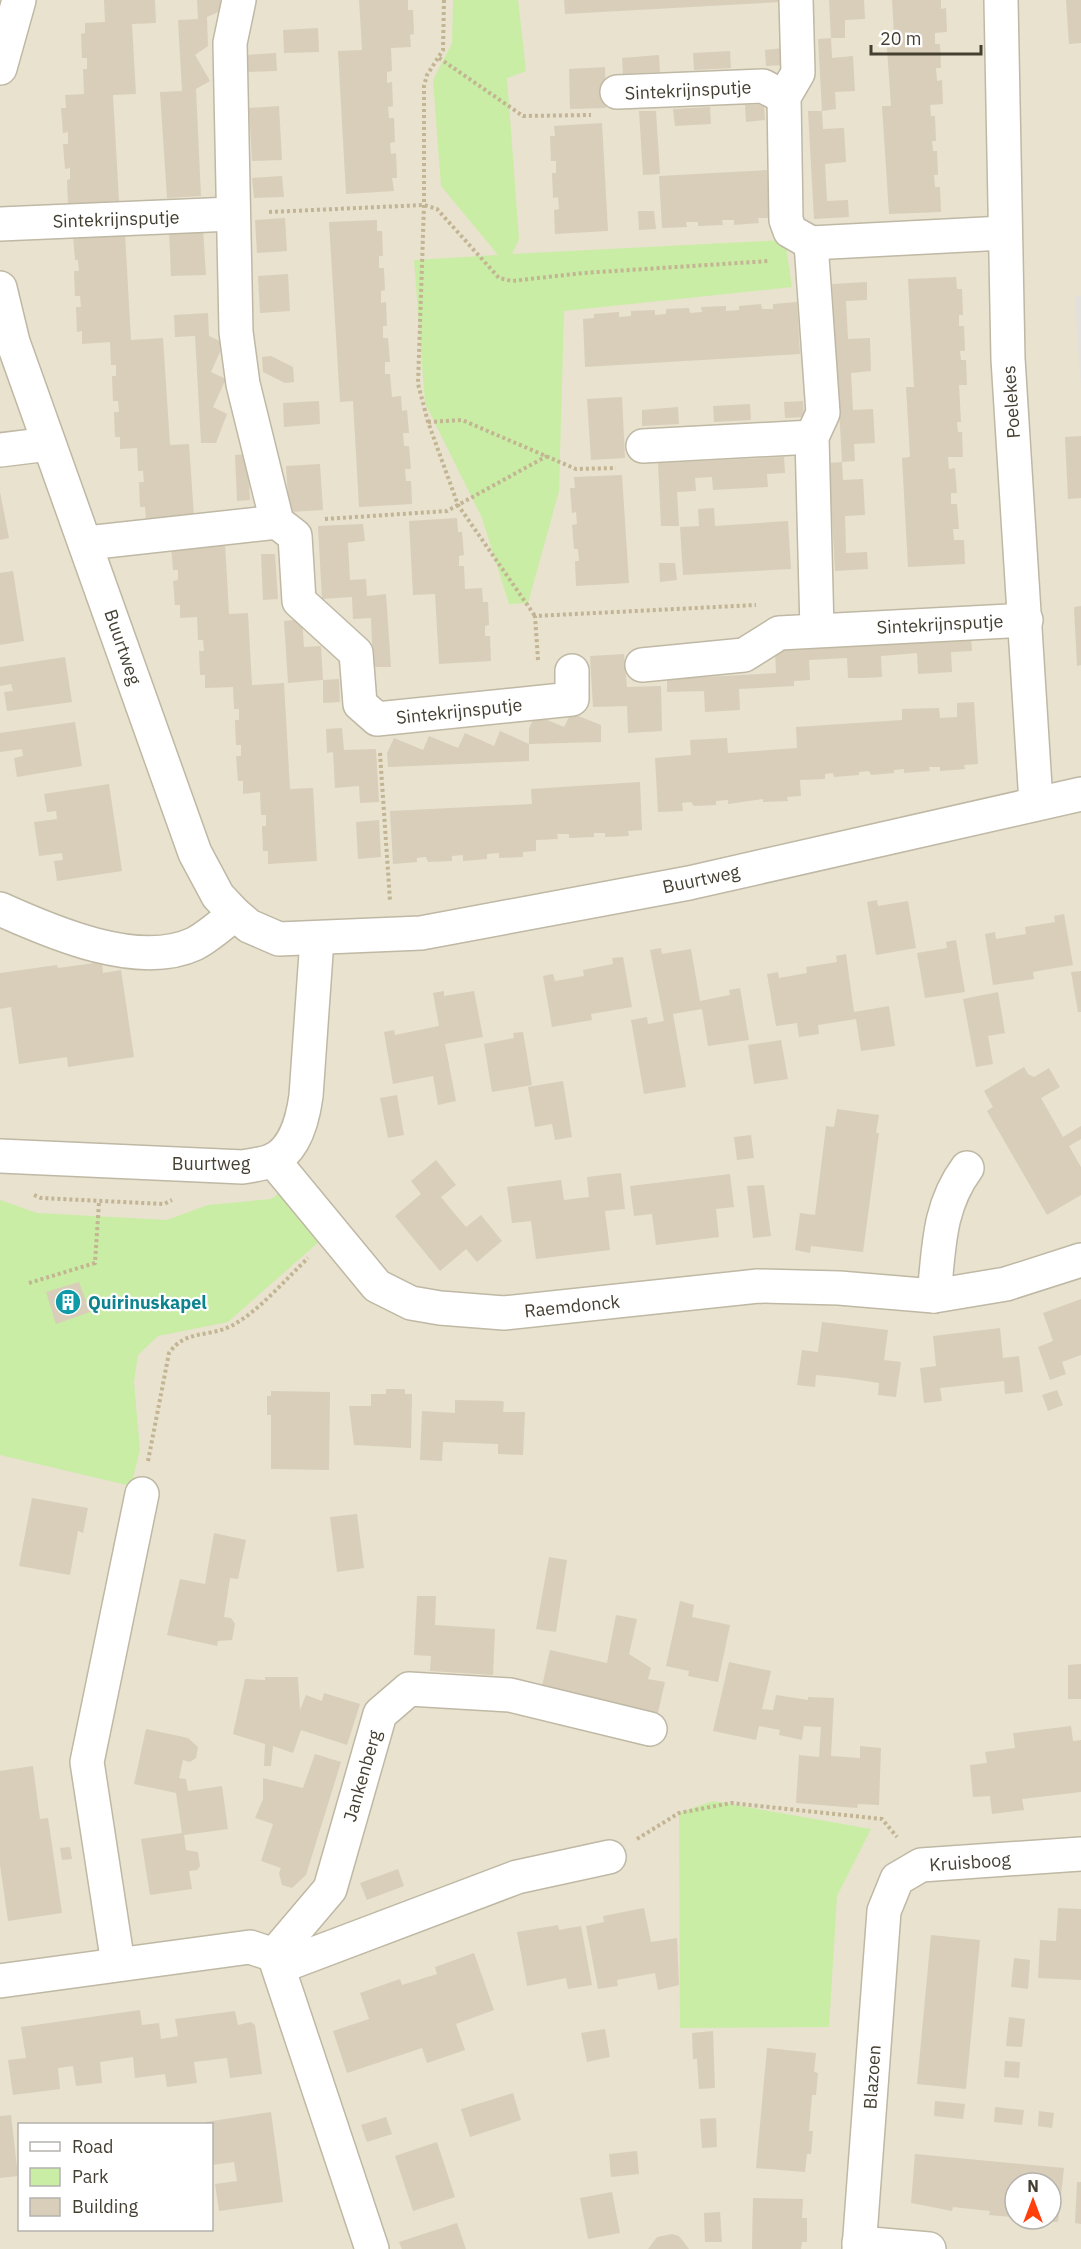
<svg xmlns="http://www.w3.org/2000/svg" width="1081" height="2249" font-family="'IBM Plex Sans',sans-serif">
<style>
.residential{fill:#e8e2cf;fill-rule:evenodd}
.green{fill:#c9eda5}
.parking{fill:#e3e0db}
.building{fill:#d9ceb9}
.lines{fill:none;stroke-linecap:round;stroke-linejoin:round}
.minor-casing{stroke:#bfb8a4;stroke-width:36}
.path{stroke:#c3b593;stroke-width:4;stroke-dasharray:3 3;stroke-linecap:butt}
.minor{stroke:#fff;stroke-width:33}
.labels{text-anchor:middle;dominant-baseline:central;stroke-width:4.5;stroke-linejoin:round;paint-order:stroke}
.street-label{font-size:18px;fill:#453f32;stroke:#fff}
.culture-label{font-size:18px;font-weight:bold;fill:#0d838f;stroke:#fff;text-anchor:start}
</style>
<rect width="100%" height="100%" fill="#f3efe2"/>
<path class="residential" d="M0,0H1081V2249H0ZM20,2124H212V2230H20ZM1015,2183H1051V2219H1015Z"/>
<g class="green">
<polygon points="453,0 518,0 526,71 507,78 519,239 512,254 785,240 792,287 564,311 559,491 528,603 509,604 482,518 425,403 414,260 498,255 441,186 433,80 452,43"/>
<polygon points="280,1193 321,1240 228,1322 158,1336 138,1355 134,1382 140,1450 131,1486 0,1455 0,1200 37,1213 167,1220 208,1205 271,1199"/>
<polygon points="713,1801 871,1829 837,1896 829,2027 680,2028 679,1813"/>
</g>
<polygon class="parking" points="1075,296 1081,296 1081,390 1076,317"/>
<g class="building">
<polygon points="104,0 155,0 156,23 132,24 136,94 113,95 119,201 68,204 67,180 70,179 70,168 65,169 63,144 68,144 68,132 63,133 61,108 66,108 65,95 84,94 83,69 87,69 87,58 82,58 81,34 85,33 85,23 105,22"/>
<polygon points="197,0 220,0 225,9 207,17 208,46 195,55 210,81 196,89 201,196 167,198 160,92 182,91 178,20 198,19"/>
<polygon points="359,0 408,0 408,10 413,10 414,34 410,35 411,47 391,48 392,71 387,72 387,83 392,82 393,106 388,107 389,118 394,118 395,142 390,143 391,154 396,153 397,178 392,178 394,191 346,194 338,51 362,50"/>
<polygon points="564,0 781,0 781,2 565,14"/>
<polygon points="829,0 864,0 865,19 845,20 845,38 831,38 832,58 853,56 855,91 835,92 836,109 822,111 823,129 844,128 846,162 825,164 827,201 848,200 849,217 814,219 808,111 822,111 818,39 831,38"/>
<polygon points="892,0 941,0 941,9 946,8 947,32 935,33 935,44 940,44 941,68 936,68 937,81 942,80 943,104 930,105 931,116 935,116 936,141 932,141 933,151 937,151 938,175 934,175 935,187 940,187 941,212 889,214 882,106 891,106 886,35 894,35"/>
<polygon points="1066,0 1081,0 1081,43 1069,44"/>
<polygon points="318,28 319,52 284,53 283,30"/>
<polygon points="783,48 785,65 766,66 765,50"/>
<polygon points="730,51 731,68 694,70 693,53"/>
<polygon points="276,53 277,71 247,72 246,55"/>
<polygon points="659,55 660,72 623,74 622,58"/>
<polygon points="605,67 606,108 570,109 569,69"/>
<polygon points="764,104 765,120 746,122 745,105"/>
<polygon points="279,106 282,160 252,161 249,108"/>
<polygon points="710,107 711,124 675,126 673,109"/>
<polygon points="639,111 656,111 660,174 643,175"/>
<polygon points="602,123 608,231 555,234 554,210 559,209 558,197 553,198 552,173 556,173 556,161 551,161 550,136 555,136 554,126"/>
<polygon points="767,170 770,218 758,218 759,223 734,225 734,220 722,220 723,225 698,226 698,222 686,222 687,227 662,228 659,176"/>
<polygon points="282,176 284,197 254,198 252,178"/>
<polygon points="638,211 654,211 656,229 639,230"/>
<polygon points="285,218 287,251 257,253 255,220"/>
<polygon points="377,220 377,231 382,231 383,256 379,256 379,268 384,268 385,290 381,291 381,303 386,302 387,326 383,326 383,338 388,338 390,362 385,362 385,374 390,374 392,397 401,396 402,411 407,410 409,433 403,433 404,446 409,446 411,469 405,469 406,481 411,481 412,504 359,507 353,401 340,402 329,222"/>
<polygon points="203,229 206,275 171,276 169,231"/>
<polygon points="125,233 131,340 163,338 170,445 189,444 194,517 146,519 145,507 140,507 139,482 144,482 143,471 138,471 137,448 120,449 120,437 115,437 114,412 119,412 118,401 113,401 112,376 116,376 116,365 111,365 110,342 82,344 82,331 77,332 76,307 81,307 80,296 75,296 74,271 79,271 78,260 75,260 73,236"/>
<polygon points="288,274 290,311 260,313 258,276"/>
<polygon points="956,277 957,289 962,289 963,315 959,315 959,326 964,326 965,351 960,351 961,360 966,360 967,385 959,385 961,422 957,422 958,432 962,432 963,457 948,457 949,469 955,468 957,493 951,493 951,504 957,504 959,529 953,529 954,540 964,540 965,564 908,567 902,458 910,457 906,387 914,387 908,279"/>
<polygon points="867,282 867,300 846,301 848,339 870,338 871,371 851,373 853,410 873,409 875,443 854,444 855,461 842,462 832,284"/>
<polygon points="797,302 800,354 585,367 583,319 594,318 594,314 619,312 619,317 631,316 631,311 655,310 655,315 666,314 666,309 689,308 690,313 702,312 701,307 726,306 726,311 739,310 739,306 761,304 762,309 773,309 773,304"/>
<polygon points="208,313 209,336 224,343 211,372 226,379 213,407 227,414 216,443 201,443 195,336 175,337 174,315"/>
<polygon points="271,356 293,367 294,382 285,383 263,372 262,357"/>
<polygon points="622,397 625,458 591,460 587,399"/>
<polygon points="319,401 320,424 284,427 283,403"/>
<polygon points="803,401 804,417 785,418 784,402"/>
<polygon points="750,404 751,420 714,422 713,406"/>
<polygon points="678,407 679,424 642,426 642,410"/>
<polygon points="1081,436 1081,498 1068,499 1065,437"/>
<polygon points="247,454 250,500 237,501 235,455"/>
<polygon points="784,457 785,473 767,474 768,487 713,490 712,477 695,478 696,491 677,492 679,526 661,526 658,463"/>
<polygon points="842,462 843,480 863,479 865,515 845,516 846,553 867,552 868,569 835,571 829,463"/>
<polygon points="320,464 323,510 289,512 286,466"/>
<polygon points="622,475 629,583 576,586 575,561 579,561 578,549 574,549 572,525 577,524 576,512 572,513 570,488 575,488 574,477"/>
<polygon points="0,492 9,538 0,540"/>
<polygon points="714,508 715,526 788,521 791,569 683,575 680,527 699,526 698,509"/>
<polygon points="457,518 458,532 462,532 464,555 459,556 459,566 464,566 465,589 482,588 483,602 488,602 489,625 485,626 485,636 490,636 491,661 439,664 435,594 413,595 409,521"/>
<polygon points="363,524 365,541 348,543 350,580 366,579 367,596 386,594 391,667 373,667 371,618 353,619 352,597 322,599 318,526"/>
<polygon points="225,543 229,614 248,613 252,685 284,683 290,789 313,788 317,861 268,864 268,851 263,851 262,826 266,826 266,815 261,815 260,792 243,794 243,781 238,781 236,756 241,756 241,745 236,745 235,720 239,720 239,709 234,709 233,687 205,688 205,675 200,675 199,651 204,651 203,640 198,640 197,617 180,618 180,605 175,605 173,581 178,580 178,570 173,570 171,546"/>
<polygon points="261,554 275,554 278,599 263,600"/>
<polygon points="659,563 675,563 677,580 660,582"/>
<polygon points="13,571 24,641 0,645 0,573"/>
<polygon points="1081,606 1081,665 1077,666 1074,607"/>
<polygon points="302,619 304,647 321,646 323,680 288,683 284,621"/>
<polygon points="971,638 972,651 951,652 952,672 918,674 917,653 881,656 882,677 865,678 848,678 847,658 809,660 810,680 794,681 794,686 739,689 740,710 705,712 704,691 667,692 667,679 776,673 775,649"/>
<polygon points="624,654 627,687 661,686 662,731 628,733 627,706 593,707 590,656"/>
<polygon points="65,657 72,702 7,711 4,692 13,691 11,684 0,686 0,667"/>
<polygon points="339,679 340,702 323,703 323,680"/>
<polygon points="974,702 978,764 964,765 965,769 940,771 940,767 929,767 930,771 904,773 904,769 894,770 894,773 871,775 869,771 859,772 859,775 834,777 833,773 825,774 825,779 800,780 801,796 787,797 788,801 763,802 763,799 728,804 728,800 716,801 716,805 694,806 691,802 682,803 683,811 658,812 655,758 691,755 690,740 727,738 728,753 797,748 796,727 902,720 902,709 939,708 940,718 957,717 957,703"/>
<polygon points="571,713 601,725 601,742 529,744 529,761 388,767 387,753 394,738 423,750 429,736 458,748 465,733 494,746 500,731 529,744 529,729 535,715 564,727"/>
<polygon points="75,722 82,766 17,777 14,758 23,756 22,749 0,752 0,733"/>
<polygon points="342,728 344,750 376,749 379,802 360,803 359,786 335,788 333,752 327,753 326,729"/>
<polygon points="640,782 642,830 628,831 629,836 605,837 605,833 594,833 594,837 569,838 569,834 557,834 558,839 536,840 536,851 523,852 523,857 499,858 499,853 487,854 487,859 463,861 463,855 452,856 452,861 428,862 426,857 417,858 417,862 393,864 390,811 532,804 531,789"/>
<polygon points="109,784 122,871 57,881 54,861 63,860 62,853 39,856 34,822 57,819 56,811 47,812 44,794"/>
<polygon points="379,820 381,857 358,859 356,822"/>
<polygon points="877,900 878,906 908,901 916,948 876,955 867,902"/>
<polygon points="1064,914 1073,965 1033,972 1034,979 993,985 985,934 995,932 996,939 1026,934 1025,927 1055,922 1054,916"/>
<polygon points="956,940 965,992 925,998 917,953 947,948 946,942"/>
<polygon points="661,948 662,954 691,949 700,1001 730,995 729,990 740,988 749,1040 708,1046 702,1009 673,1014 686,1087 644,1094 631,1020 647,1017 648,1024 664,1021 650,950"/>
<polygon points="846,954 854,1012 889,1006 895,1046 861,1051 856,1019 818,1025 819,1034 799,1037 797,1023 776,1026 767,974 778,972 779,978 807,973 806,967 837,962 836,956"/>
<polygon points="623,957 632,1007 591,1014 592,1020 552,1027 543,976 553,974 555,981 584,976 583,970 613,964 612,958"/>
<polygon points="102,962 103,973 121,970 134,1057 68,1067 67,1057 19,1064 11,1007 0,1009 0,973 57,965 58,968"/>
<polygon points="1081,971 1081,1012 1078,1012 1071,972"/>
<polygon points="444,991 444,996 474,991 483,1037 445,1044 456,1101 438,1105 433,1076 393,1084 384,1032 394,1030 395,1035 439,1026 433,993"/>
<polygon points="998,992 1005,1033 988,1036 993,1064 976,1067 963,999"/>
<polygon points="523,1032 532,1085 492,1092 484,1044 514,1038 513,1033"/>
<polygon points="781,1040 788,1079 754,1084 748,1045"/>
<polygon points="1024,1067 1028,1074 1034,1077 1049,1068 1060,1087 1041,1098 1063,1137 1081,1126 1081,1139 1069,1146 1081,1167 1081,1195 1047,1215 987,1111 993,1107 984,1091"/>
<polygon points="563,1081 572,1137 555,1140 552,1124 535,1127 528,1087"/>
<polygon points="397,1095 404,1135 388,1138 380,1098"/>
<polygon points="837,1109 879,1115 876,1133 879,1133 863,1252 811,1246 810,1253 795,1250 800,1213 815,1215 826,1126 834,1127"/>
<polygon points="751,1135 754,1158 737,1160 734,1137"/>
<polygon points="436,1160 456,1185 441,1197 454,1213 466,1227 481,1215 502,1241 477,1262 466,1249 440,1271 395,1216 421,1194 411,1181"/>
<polygon points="621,1173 625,1209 605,1211 610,1250 536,1259 531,1221 512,1223 507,1187 561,1180 564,1200 589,1197 587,1177"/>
<polygon points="730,1174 734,1207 716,1209 719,1237 656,1245 652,1214 634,1216 630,1186"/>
<polygon points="764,1185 771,1236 753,1238 747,1186"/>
<polygon points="79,1282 90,1312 56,1324 46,1292"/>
<polygon points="1081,1299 1081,1355 1062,1362 1066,1374 1050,1380 1038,1347 1053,1341 1043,1313"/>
<polygon points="822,1322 888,1330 884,1360 901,1362 896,1397 878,1395 879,1383 847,1378 816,1375 815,1387 797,1385 802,1350 818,1352"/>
<polygon points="1000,1328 1003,1358 1019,1356 1023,1392 1005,1394 1004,1381 940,1388 942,1401 924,1403 920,1368 936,1366 933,1336"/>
<polygon points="386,1389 405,1389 405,1394 412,1394 411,1448 354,1445 349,1406 371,1406 371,1394 386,1394"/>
<polygon points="1057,1390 1063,1405 1048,1411 1042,1395"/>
<polygon points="271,1391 330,1392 329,1470 271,1469 271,1415 267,1415 267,1396 271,1396"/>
<polygon points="455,1400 501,1401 504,1402 503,1412 525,1412 523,1455 498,1454 498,1444 443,1442 442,1461 420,1460 422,1411 455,1413"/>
<polygon points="32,1498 88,1508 83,1533 78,1531 70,1575 19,1566"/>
<polygon points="357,1514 364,1568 337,1572 330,1517"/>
<polygon points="214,1533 246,1540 238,1579 230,1578 224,1617 231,1618 235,1624 232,1640 218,1641 217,1646 167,1635 180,1579 205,1584"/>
<polygon points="549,1557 567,1560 556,1632 536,1629"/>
<polygon points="417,1596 436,1596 435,1625 495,1629 493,1675 430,1671 431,1656 414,1655"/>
<polygon points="680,1601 694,1605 692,1617 730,1625 718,1682 688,1676 689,1671 666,1666"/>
<polygon points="616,1615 637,1619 629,1654 651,1668 648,1679 665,1682 657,1717 541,1691 550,1650 607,1663"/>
<polygon points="729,1662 771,1671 762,1709 773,1710 776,1695 808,1700 808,1697 834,1698 831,1756 860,1758 860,1746 881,1748 879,1805 858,1804 857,1808 796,1803 799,1755 819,1757 821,1727 804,1726 802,1740 779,1735 780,1730 759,1726 756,1740 713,1731"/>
<polygon points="1081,1664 1081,1699 1068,1699 1068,1665"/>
<polygon points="265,1677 298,1677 300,1710 306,1695 322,1701 324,1693 360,1704 347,1745 301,1730 293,1753 273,1746 271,1766 264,1766 265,1744 233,1734 245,1679 265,1680"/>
<polygon points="1071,1726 1073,1741 1081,1740 1081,1792 1022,1799 1024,1810 992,1814 990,1796 973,1797 970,1765 987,1763 985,1752 1015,1748 1013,1733"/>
<polygon points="146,1729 188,1738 198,1747 196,1758 190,1762 183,1760 179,1778 186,1779 188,1791 222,1786 228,1829 184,1835 186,1850 198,1852 200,1866 197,1870 189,1871 192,1889 150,1895 141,1839 182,1833 176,1793 134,1784"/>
<polygon points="315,1754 341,1762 306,1875 292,1888 282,1885 279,1873 281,1868 261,1861 273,1824 255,1818 263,1799 263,1778 303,1788"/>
<polygon points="33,1766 40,1819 48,1818 62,1913 8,1921 0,1865 0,1771"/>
<polygon points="70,1847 72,1859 62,1860 60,1848"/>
<polygon points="398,1869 404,1886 367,1900 360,1883"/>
<polygon points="644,1908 651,1942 677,1938 679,1985 658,1990 655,1973 617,1980 618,1986 598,1989 586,1926 604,1922 603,1916"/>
<polygon points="1058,1908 1081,1909 1081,1980 1038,1978 1040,1940 1056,1941"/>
<polygon points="558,1925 559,1930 581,1926 592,1985 568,1989 566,1978 527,1986 517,1932"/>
<polygon points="931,1935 980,1940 966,2089 917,2084"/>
<polygon points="474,1953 494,2010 456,2024 465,2050 427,2063 422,2048 347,2073 333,2031 369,2019 360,1993 400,1979 402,1985 437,1974 435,1967"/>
<polygon points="1014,1958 1030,1960 1028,1989 1011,1987"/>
<polygon points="140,2010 142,2025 159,2023 161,2039 178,2036 175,2019 235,2011 238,2025 251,2022 255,2025 262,2074 230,2078 227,2058 194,2062 197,2083 167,2087 165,2074 135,2078 133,2057 100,2062 102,2083 76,2086 73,2066 58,2068 60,2089 13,2095 8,2060 26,2058 21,2027"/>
<polygon points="1009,2017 1025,2019 1022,2047 1006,2046"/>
<polygon points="605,2029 610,2057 587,2062 581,2033"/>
<polygon points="713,2031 715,2088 699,2089 697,2059 693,2059 692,2033"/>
<polygon points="767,2048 816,2053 814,2072 818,2073 816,2095 812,2095 809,2131 813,2131 812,2143 811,2154 807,2154 805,2172 756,2168"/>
<polygon points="1005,2061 1020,2062 1019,2078 1004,2077"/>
<polygon points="513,2093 521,2120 470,2137 461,2109"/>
<polygon points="935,2101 965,2104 963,2119 934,2116"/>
<polygon points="995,2107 1024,2110 1022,2125 994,2122"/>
<polygon points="1039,2111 1054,2113 1052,2128 1038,2126"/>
<polygon points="271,2112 283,2202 219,2211 215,2184 237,2181 234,2162 212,2165 212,2124 206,2124 206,2122"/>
<polygon points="11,2115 18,2176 0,2178 0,2116"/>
<polygon points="386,2117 392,2134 367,2142 361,2125"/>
<polygon points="716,2118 717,2147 702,2148 700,2119"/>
<polygon points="437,2142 455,2197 413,2211 395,2156"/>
<polygon points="637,2151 639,2174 611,2177 609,2154"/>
<polygon points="915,2154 1064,2168 1058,2222 1043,2221 1051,2219 1051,2183 1015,2183 1015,2213 1012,2217 989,2215 990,2211 953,2207 952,2211 911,2203"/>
<polygon points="1077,2182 1081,2182 1081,2224 1075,2223"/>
<polygon points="612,2192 620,2233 588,2239 580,2198"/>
<polygon points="753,2198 803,2199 802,2218 807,2218 807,2242 802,2242 801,2249 752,2249"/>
<polygon points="720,2212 722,2242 705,2242 704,2213"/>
<polygon points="457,2223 466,2249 402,2249 399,2242"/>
<polygon points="672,2234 679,2236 689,2249 648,2249 657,2237"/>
</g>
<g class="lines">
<g class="minor-casing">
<g id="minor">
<polyline points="239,0 230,43 236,332 243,384 277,522 295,536 299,601 356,653 360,704 377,719 572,699 572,671"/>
<polyline points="796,0 798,73 784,97 786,220 790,231 811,243 1004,233"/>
<polyline points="1001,0 1008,359 1036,803"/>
<polyline points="0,68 19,0"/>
<polyline points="617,92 763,86 784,97"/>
<polyline points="0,224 232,214"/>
<polyline points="811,243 823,413 812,437 817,630"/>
<polyline points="0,288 13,342 195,853 218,896 235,914 249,926 279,939 421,933 689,883 1081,794"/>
<polyline points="643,446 812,437"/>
<polyline points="0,450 49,444"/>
<polyline points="87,543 277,522"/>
<polyline points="642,665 744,655 779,633 1026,620"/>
<path d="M0,909C51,932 138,970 194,944C208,937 222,924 235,914"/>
<path d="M0,1156L243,1167C252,1165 263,1164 271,1161C295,1151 303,1118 306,1096L317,939"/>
<polyline points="273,1160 377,1286 411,1303 440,1308 504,1313 758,1286 839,1288 934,1296 1006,1284 1081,1260"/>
<path d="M934,1296C939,1249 938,1207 967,1168"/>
<polyline points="274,1955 330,1889 380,1714 409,1689 510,1695 650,1729"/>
<polyline points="274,1955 372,2249"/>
<polyline points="118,1964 87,1762 142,1494"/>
<polyline points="279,1967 517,1877 609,1857"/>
<polyline points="0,1981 250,1947 274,1955"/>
<polyline points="859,2243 929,2249"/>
<polyline points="859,2249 884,1911 897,1879 921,1865 1081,1854"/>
</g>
</g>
<g class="path">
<polyline points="444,0 443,50 427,75 424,86 424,205 418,384 428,422 458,505 535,616"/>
<polyline points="439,58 523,116 591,115"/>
<polyline points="269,212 424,205 437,209 499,278 512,281 583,273 769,261"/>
<polyline points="428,422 462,420 576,469 616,468"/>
<polyline points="325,519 447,511 547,456"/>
<polyline points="538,660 535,616 756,605"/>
<polyline points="380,753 390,901"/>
<polyline points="34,1195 41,1198 164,1204 172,1200"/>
<polyline points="29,1283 95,1263 99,1202"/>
<path d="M148,1461L169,1353C186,1329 207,1338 231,1326C257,1313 286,1279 308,1258"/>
<polyline points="637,1839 679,1813 731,1803 882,1819 897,1837"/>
</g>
<use href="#minor" class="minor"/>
</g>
<defs>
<g id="building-disc" transform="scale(1.35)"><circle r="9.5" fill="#0f9aa8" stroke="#fff"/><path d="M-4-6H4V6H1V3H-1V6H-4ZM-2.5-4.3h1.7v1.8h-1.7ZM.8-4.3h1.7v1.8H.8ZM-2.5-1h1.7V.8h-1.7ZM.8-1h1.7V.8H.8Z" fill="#fff"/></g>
</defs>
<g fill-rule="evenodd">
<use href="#building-disc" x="68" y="1302"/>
</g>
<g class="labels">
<g class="street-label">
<text transform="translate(688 90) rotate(-3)">Sintekrijnsputje</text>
<text transform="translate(116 219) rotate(-2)">Sintekrijnsputje</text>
<text transform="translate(1011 402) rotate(-94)">Poelekes</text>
<text transform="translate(940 624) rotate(-3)">Sintekrijnsputje</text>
<text transform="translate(123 647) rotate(71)">Buurtweg</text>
<text transform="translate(459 711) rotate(-6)">Sintekrijnsputje</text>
<text transform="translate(701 879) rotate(-12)">Buurtweg</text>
<text x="211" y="1163">Buurtweg</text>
<text transform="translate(572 1306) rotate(-6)">Raemdonck</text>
<text transform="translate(362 1776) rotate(-74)">Jankenberg</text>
<text transform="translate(970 1862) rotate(-4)">Kruisboog</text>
<text transform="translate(872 2077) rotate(-86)">Blazoen</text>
</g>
<g class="culture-label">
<text x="88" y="1302">Quirinuskapel</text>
</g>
</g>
<rect x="18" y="2123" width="195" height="108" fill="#ffffff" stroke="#b5b2ad" stroke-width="1.5"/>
<rect x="30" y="2142" width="30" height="9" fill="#ffffff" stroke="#b5b2ad" stroke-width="1.5"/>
<text x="72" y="2153" font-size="18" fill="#453f32">Road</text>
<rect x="30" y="2168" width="30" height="18" fill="#c9eda5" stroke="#b5b2ad" stroke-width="1.5"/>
<text x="72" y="2183" font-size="18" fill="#453f32">Park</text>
<rect x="30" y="2198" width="30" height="18" fill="#d9ceb9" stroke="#b5b2ad" stroke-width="1.5"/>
<text x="72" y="2213" font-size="18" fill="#453f32">Building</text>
<g transform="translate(1033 2201)"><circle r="28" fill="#ffffff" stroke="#b5b2ad" stroke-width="1.5"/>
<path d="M0-4.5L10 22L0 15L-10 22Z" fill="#ff400d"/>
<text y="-9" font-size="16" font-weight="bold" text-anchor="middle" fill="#453f32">N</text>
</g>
<path d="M871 45v9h110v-9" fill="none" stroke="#453f32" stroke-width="3"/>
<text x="880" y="45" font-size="18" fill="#453f32" stroke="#ffffff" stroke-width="4.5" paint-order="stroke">20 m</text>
</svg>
